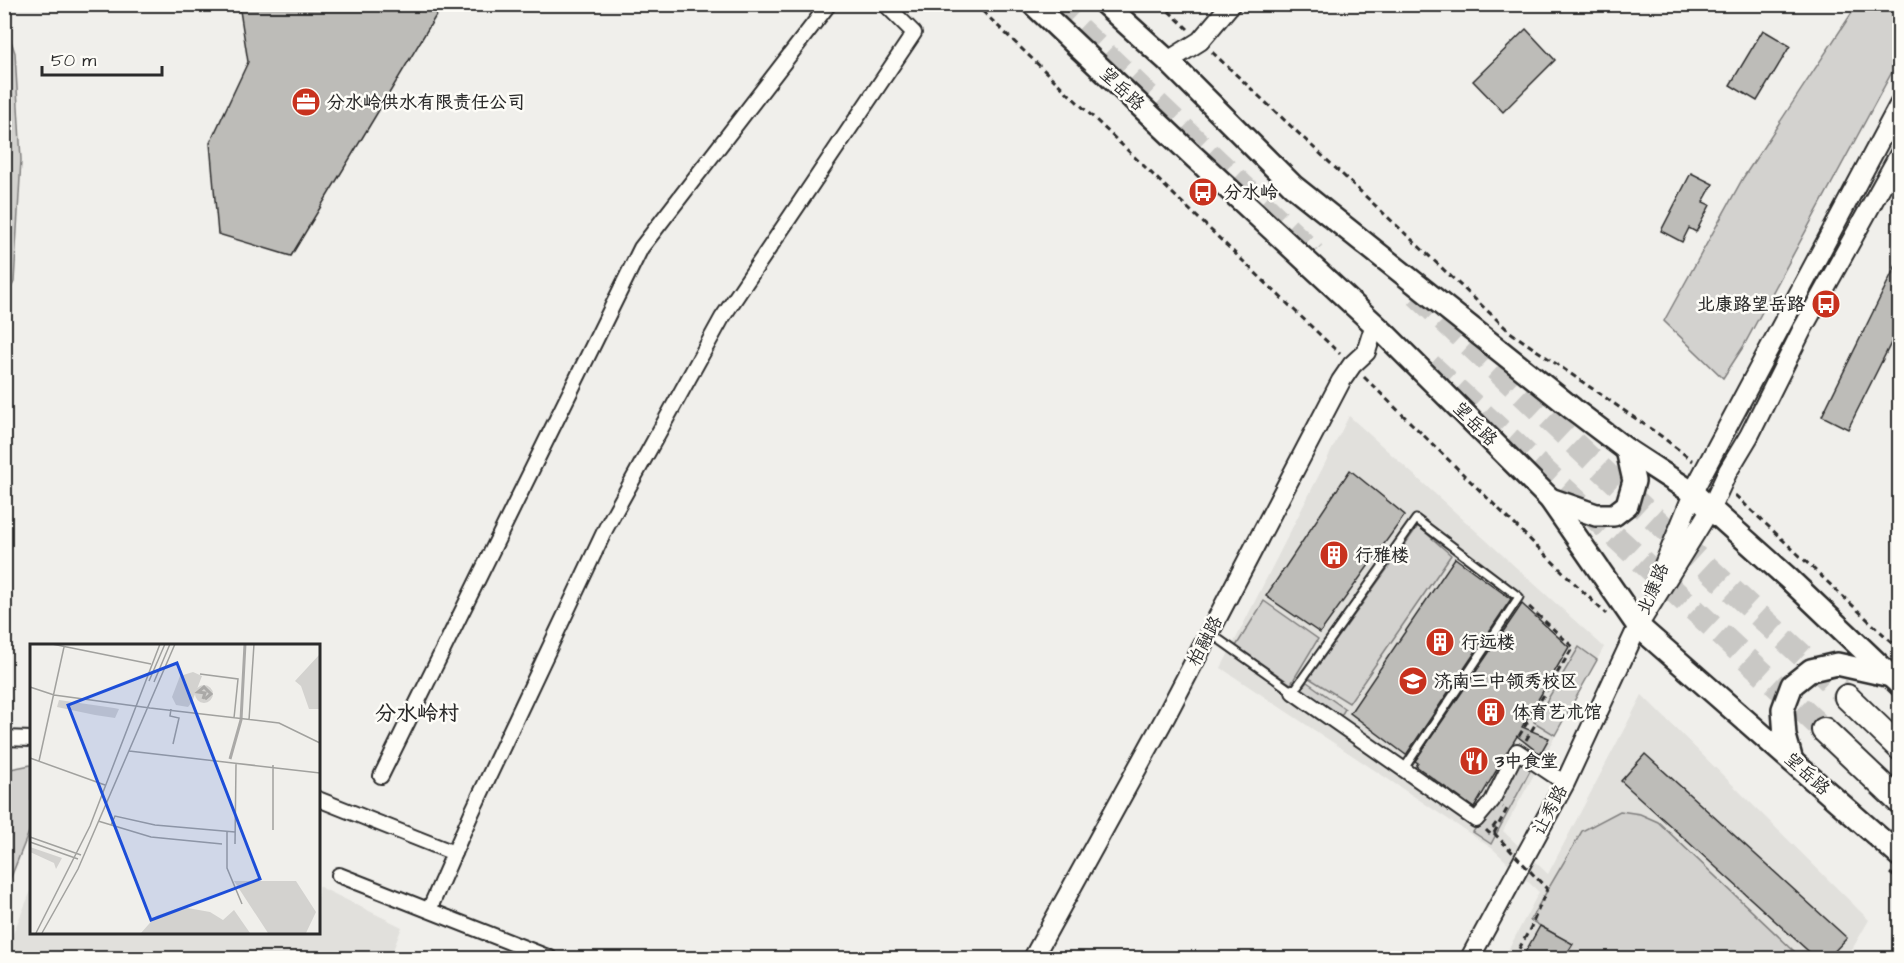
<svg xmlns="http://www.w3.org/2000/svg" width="1904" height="963" font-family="'Architects Daughter','LXGW WenKai TC',sans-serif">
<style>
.built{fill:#e1e0dc}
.green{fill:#d3d2cf;stroke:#7f7e7d;stroke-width:1.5}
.building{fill:#bdbcb8;stroke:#2b2b2b;stroke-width:1.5}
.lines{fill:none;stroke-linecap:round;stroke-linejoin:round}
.highway-tunnel{stroke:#c9c8c5;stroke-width:24;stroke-dasharray:24 12;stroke-linecap:butt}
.lane-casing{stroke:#2b2b2b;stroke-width:11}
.street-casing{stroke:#2b2b2b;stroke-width:18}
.secondary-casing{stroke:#2b2b2b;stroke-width:22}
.primary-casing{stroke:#2b2b2b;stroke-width:26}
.highway-casing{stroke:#2b2b2b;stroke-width:28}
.path{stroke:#2b2b2b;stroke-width:3;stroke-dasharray:6 4.5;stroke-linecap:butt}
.lane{stroke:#fdfcf7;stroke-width:7}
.street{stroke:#fdfcf7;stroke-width:14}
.secondary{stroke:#fdfcf7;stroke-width:18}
.primary{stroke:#fdfcf7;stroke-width:21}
.highway{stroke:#fdfcf7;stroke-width:24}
.path-bridge{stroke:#2b2b2b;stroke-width:3;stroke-dasharray:6 4.5;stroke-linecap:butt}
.labels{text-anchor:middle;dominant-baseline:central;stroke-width:5;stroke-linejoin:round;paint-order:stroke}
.street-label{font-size:18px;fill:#2b2b2b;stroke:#fdfcf7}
.poi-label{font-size:18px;font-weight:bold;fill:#2b2b2b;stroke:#fdfcf7;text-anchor:start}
.quarter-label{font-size:21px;font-weight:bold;fill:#2b2b2b;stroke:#fdfcf7}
.inset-river{fill:none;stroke:#aaa9a7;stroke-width:3}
.inset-road{fill:none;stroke:#a1a19e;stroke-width:1.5}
.view{fill:#1d4ed8;fill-opacity:0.15;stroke:#1d4ed8;stroke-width:3}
.inset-edge{fill:none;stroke:#2b2b2b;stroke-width:3}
</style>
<rect width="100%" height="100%" fill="#f0efeb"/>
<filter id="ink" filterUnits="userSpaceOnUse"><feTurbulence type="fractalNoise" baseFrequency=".0167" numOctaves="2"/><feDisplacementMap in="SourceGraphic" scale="12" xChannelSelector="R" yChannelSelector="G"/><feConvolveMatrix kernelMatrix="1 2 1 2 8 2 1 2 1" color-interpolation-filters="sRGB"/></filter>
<g filter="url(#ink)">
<g class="built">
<polygon points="1349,416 1604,647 1503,831 1548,874 1642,695 1869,920 1847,958 1504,958 1539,892 1493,849 1221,668"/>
<polygon points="318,886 402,927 390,958 5,957 5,952 31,891 32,932 318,932"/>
</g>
<g class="green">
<polygon points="1857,5 1899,5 1899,59 1743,347 1723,378 1664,321 1743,178"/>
<polygon points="4,20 15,53 21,160 14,282 5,299"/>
<polygon points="1418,526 1451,555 1349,703 1309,678"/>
<polygon points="1264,601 1318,639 1291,684 1236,646"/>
<polygon points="1579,647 1597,660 1555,735 1534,722"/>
<polygon points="1307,682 1345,709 1339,719 1299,691"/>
<polygon points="1522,760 1532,767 1491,844 1473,832"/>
<polygon points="31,765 31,827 5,892 5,770"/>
<polygon points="1620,811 1640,814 1658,822 1795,952 1797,958 1591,958 1588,956 1586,958 1564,958 1572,944 1530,920 1582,831"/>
</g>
<g class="building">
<polygon points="239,4 443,4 291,256 218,234 210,143 248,62"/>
<polygon points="1526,29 1555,60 1503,112 1473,81"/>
<polygon points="1763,30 1790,46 1757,101 1730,85"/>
<polygon points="1691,173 1713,184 1703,202 1710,205 1696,232 1689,228 1682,242 1661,231"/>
<polygon points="1899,259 1899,327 1848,429 1822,416"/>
<polygon points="1350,470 1405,515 1320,633 1266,596"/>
<polygon points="1455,558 1511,599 1406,755 1350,713"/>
<polygon points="1522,604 1569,647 1522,727 1549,738 1540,754 1517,736 1474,808 1416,766 1418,763 1415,761"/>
<polygon points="1645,754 1847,938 1828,958 1816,958 1621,781"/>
<polygon points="1540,926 1573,944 1564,958 1522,958"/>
</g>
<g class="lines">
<g class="highway-tunnel">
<polyline points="1053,4 1314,254"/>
<polyline points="1417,295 1628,494 1847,697"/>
<polyline points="1430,365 1824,730"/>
</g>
<g class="lane-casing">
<polyline id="lane" points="1210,633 1293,692 1416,519 1519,597 1403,770"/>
</g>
<g class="street-casing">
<g id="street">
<polyline points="1293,692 1476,820 1492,801 1517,751 1565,783"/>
<polyline points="4,738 32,739"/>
<polyline points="381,776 641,248 829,4"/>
<polyline points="318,799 454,853"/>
<polyline points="339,875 550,958"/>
<polyline points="429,910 472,812 606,528 722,318 914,33 885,4"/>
</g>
</g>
<g class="secondary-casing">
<g id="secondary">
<polyline points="1168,61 1200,41 1231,4"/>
<polyline points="1661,572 1697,484 1900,103"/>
<polyline points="1033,958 1166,716 1341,381 1352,365 1366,352 1375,324"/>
<polyline points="1470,958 1565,783 1638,626 1711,508 1728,471 1749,436 1803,328 1900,153"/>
</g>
</g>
<g class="primary-casing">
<g id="primary">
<polyline points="1033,4 1190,153 1385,334 1550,499 1638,626 1900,856"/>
<polyline points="1105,4 1168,61 1293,186 1573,409 1627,450 1693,493 1789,579 1900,685"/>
<polyline points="1550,499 1596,515 1614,515 1627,505 1634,481 1627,450"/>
<polyline points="1792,761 1785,736 1783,709 1792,685 1811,670 1837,664 1891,676"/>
</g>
</g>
<g class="highway-casing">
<g id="highway">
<polyline points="1847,697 1900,748"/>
<polyline points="1824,730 1900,802"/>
</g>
</g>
<g class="path">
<polyline points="975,4 1340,354"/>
<polyline points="1161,4 1188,29"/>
<polyline points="1212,52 1510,332 1661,436 1693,461"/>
<polyline points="1364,377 1606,614"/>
<polyline points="1735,495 1900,650"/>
<polyline points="1519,736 1573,647 1527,605"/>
<polyline points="1526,740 1536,723"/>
<polyline points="1486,830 1489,833 1497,822"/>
<polyline points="1494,833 1507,809 1503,807"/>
<polyline points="1890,873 1900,881"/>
<polyline points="1514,958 1531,927 1547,889"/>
</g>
<use href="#lane" class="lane"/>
<use href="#street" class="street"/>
<use href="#secondary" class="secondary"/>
<use href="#primary" class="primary"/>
<use href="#highway" class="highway"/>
<polyline class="path-bridge" points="1494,833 1547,889"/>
</g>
</g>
<defs>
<g id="office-disc" transform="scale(1.5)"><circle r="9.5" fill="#c8321e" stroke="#fdfcf7"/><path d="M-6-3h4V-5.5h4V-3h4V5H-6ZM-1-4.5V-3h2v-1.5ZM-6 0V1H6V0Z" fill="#fff"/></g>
<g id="bus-disc" transform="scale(1.5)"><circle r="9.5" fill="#c8321e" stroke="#fdfcf7"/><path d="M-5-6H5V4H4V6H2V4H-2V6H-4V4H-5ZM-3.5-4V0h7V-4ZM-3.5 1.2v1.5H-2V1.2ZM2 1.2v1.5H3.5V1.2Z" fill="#fff"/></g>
<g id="building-disc" transform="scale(1.5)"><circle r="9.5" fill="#c8321e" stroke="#fdfcf7"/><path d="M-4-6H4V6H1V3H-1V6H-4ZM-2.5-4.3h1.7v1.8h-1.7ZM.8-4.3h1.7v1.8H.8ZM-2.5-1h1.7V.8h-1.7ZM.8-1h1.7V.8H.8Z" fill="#fff"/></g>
<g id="school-disc" transform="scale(1.5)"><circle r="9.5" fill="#c8321e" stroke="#fdfcf7"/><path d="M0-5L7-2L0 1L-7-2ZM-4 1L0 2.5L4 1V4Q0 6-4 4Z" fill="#fff"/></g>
<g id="restaurant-disc" transform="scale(1.5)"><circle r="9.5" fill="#c8321e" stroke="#fdfcf7"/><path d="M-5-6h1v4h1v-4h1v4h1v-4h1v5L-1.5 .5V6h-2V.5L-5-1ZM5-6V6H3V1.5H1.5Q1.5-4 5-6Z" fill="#fff"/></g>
</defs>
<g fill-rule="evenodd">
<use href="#office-disc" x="306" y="102"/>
<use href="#bus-disc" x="1203" y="192"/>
<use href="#bus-disc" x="1826" y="304"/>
<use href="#building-disc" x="1334" y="555"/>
<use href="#building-disc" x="1440" y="642"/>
<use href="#school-disc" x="1413" y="681"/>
<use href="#building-disc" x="1491" y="712"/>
<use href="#restaurant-disc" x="1474" y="761"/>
</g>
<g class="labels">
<g class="street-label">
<text transform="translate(1122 89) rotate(43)">望岳路</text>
<text transform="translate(1475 424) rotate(45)">望岳路</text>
<text transform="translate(1653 589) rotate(-67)">北康路</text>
<text transform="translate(1205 641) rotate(-62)">柏融路</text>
<text transform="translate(1807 774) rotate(42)">望岳路</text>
<text transform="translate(1550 810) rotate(-62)">让秀路</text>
</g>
<g class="poi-label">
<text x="327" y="102">分水岭供水有限责任公司</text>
<text x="1224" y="192">分水岭</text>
<text x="1805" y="304" text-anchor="end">北康路望岳路</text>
<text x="1355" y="555">行雅楼</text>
<text x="1461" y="642">行远楼</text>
<text x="1434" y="681">济南三中领秀校区</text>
<text x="1512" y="712">体育艺术馆</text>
<text x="1495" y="761">3中食堂</text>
</g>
<g class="quarter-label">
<text x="417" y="713">分水岭村</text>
</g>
</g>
<g transform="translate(30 644)">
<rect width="290" height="290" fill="#f0efeb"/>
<path d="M289,11V65H279L271,42L265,37ZM163,28L172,32L162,58L158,63L146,61L142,53L150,32ZM165 50a9 9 0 1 1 18 0a9 9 0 1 1-18 0ZM29,56L84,64L89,65L85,74L65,71L27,63ZM0,203L32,214L26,225L24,219L0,208ZM204,237H266L286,268L276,289H238ZM152,263L180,268L193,276L204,266L220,289H111L126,272Z" fill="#d3d2cf"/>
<path class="inset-river" d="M173,55L175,49L168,48L174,43L181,50L175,55M200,115L211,76L215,0"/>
<path class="inset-road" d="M22,0L121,20M170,30L208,35L204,74M119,37L135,0M124,38L140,0M0,43L24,51L120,64M120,64L249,79L290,99M141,65L140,72L149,74L143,100M219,76L224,0M99,107L290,129M0,114L75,141M9,117L34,3M243,121V186M68,177L121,193L192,200M81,181L85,172L125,181L205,188M197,188V224L212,260M0,193L51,211M0,198L48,215M205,200L206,120M6,289L60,182L130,0M12,289L48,225L145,0"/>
<path class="view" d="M147,19L230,235L121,276L38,61Z"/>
<rect width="290" height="290" class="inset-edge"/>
</g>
<rect width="1904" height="963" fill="none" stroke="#fdfcf7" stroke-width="24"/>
<rect x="12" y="12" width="1880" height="939" fill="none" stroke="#2b2b2b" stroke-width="2" filter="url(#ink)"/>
<path d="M42 66v9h120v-9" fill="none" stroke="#2b2b2b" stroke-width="3"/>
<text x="51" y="66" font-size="18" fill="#2b2b2b" stroke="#fdfcf7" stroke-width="4.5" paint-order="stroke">50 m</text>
</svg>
